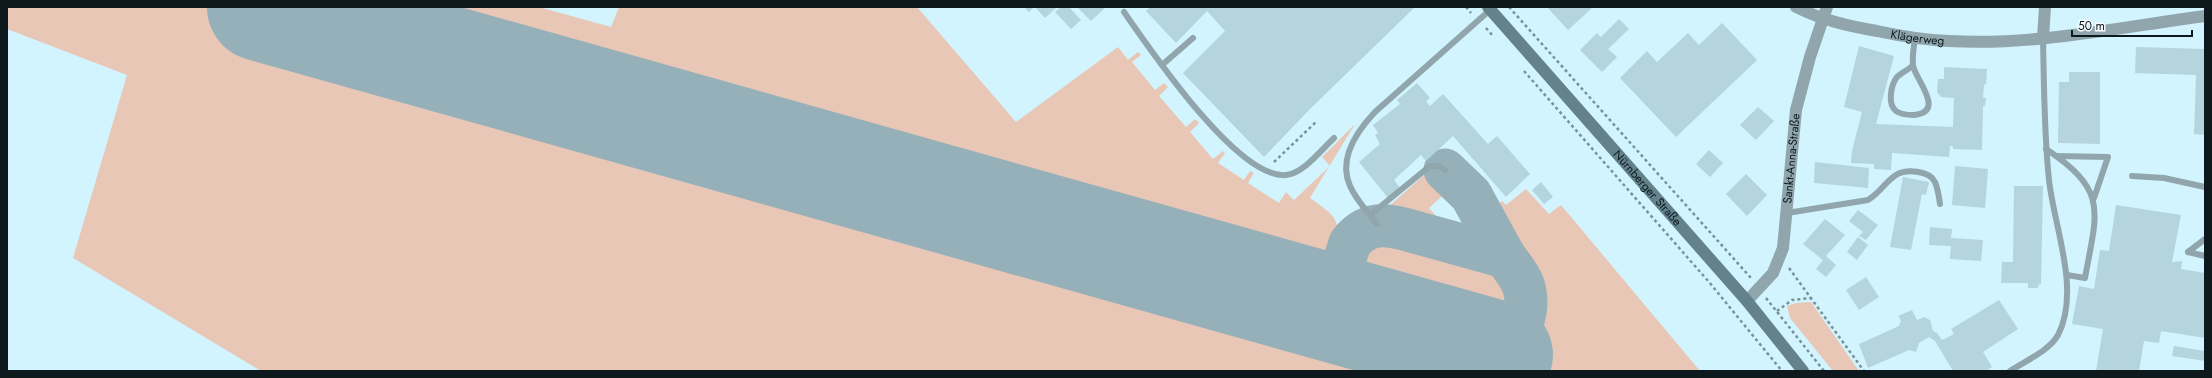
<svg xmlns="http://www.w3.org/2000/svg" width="2212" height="378" font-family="Jost,sans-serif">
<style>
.green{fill:#e9c7b6}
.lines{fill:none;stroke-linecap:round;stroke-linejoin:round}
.taxiway{stroke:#96b0b9;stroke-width:43}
.runway{stroke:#96b0b9;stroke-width:108}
.building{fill:#b4d4de}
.path{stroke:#799299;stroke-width:2.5;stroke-dasharray:3 3;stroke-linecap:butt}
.service{stroke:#90a5ac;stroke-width:6}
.minor{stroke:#90a5ac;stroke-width:12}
.secondary{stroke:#63828c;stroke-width:12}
.labels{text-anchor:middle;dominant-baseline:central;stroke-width:3;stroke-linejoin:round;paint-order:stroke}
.street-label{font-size:12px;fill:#0d191d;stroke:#f5fbfd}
</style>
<rect width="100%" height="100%" fill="#d2f4fe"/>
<g class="green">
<polygon points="7,7 211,7 1503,371 261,371 73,258 127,75 7,29"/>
<path d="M309,7H539L611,27L619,7H917L1016,122L1118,47L1128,60L1138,52L1141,55L1132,62L1155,90L1164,83L1168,87L1159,96L1186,127L1195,119L1199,123L1190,132L1213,159L1223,151L1225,153L1218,163L1244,180L1250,171L1254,173L1248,183L1279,203L1286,192L1294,200L1330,166L1322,157L1355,124L1310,198C1318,204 1328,210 1334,218C1343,232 1337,270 1326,281C1319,289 1309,288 1300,286Z"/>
<polygon points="1431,169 1451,188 1429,208 1452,234 1475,215 1493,247 1380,214"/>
<path d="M1526,189L1549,214L1561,205L1700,371H1514C1519,353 1535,310 1532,293C1529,277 1497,230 1487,212L1502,201L1506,205Z"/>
<path d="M1378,234C1398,232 1491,254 1505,267C1517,279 1521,297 1518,313C1515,324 1514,335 1503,341L1477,338L1354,300L1348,295L1344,288C1345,265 1356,242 1378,234Z"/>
<polygon points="1811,302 1859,371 1833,371 1790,318 1787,306 1796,303"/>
</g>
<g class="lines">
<g class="taxiway">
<polyline points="1445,170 1471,195 1505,257"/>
<path d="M1329,309L1350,243C1365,224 1381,223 1404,229L1505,257C1513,268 1523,279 1525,292C1529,312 1518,347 1499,355"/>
</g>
<polyline class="runway" points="261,7 1499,355"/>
</g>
<g class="building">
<polygon points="1024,7 1034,7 1029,12"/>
<polygon points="1035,7 1057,7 1045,18"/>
<polygon points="1061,7 1069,7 1081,20 1071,29 1055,12"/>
<polygon points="1077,7 1106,7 1091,21"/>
<polygon points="1151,7 1415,7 1310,109 1264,157 1183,73 1225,31 1207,11 1176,43 1146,11"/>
<polygon points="1547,7 1593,7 1568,30"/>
<polygon points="1619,19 1629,29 1608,49 1617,57 1602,72 1580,50 1597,33 1601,37"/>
<polygon points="1722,23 1757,60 1676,137 1620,78 1647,51 1657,62 1688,33 1699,45"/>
<polygon points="1859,46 1894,56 1876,124 1953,127 1954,98 1941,97 1937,92 1938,79 1944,79 1944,67 1987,69 1986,85 1984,84 1983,98 1986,98 1985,106 1983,106 1982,150 1953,149 1953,146 1950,146 1949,157 1892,153 1891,170 1874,169 1874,164 1851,163 1852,151 1862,112 1844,107"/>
<polygon points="2136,47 2205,49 2205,135 2194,134 2196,75 2135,73"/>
<polygon points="2069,72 2100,72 2100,144 2058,143 2059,82 2069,82"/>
<polygon points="1417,83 1430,98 1426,101 1430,106 1443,94 1488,144 1497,136 1530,174 1506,197 1453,136 1426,161 1421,155 1394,180 1400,188 1388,198 1359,162 1380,144 1375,135 1378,133 1373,125 1400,104 1397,100"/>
<polygon points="1758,107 1774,121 1756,140 1740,125"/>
<polygon points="1709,150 1723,163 1710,177 1696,164"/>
<polygon points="1815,162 1869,168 1868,188 1814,183"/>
<polygon points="1955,166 1988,169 1985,208 1952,205"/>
<polygon points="1746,174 1767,195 1747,216 1726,194"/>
<polygon points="1903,177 1929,182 1926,195 1922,194 1911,250 1890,247"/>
<polygon points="1541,182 1553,197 1544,204 1532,190"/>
<polygon points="2014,186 2043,186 2041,284 2039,284 2038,288 2028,288 2028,283 2001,283 2002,262 2013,262"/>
<polygon points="2116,205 2181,215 2172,262 2182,261 2181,269 2205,273 2205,338 2161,331 2159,343 2144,341 2139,371 2096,371 2103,329 2072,324 2079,286 2094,289 2100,250 2109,251"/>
<polygon points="1858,210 1878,225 1866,240 1859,236 1863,232 1849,221"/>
<polygon points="1825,219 1845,235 1826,256 1836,265 1826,277 1816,269 1823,260 1803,244"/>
<polygon points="1930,227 1952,229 1951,238 1983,240 1981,261 1950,259 1951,246 1929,245"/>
<polygon points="1858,237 1868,245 1857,260 1847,252"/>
<polygon points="1866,277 1879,297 1859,310 1846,290"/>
<polygon points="1999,300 2018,329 1983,352 1992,367 1986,371 1953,371 1935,341 1929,337 1919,343 1916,352 1909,350 1868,368 1859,344 1899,326 1901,321 1898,316 1912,310 1917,320 1924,317 1930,320 1933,331 1937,333 1942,340 1954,334 1951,329"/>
<polygon points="2174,346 2205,351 2205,361 2172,356"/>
</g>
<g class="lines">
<g class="path">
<polyline points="1466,7 1471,13"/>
<polyline points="1509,7 1751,278"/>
<polyline points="1486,28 1493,36"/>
<polyline points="1524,71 1709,282 1782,371"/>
<polyline points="1274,162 1317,121"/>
<polyline points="1789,268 1864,371"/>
<polyline points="1766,298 1824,371"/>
<polyline points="1777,311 1792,300 1811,298"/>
</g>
<g class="service">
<path d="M1124,12C1150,49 1238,180 1286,175C1304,173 1321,150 1334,138"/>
<polyline points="1162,65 1193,38"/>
<path d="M1912,66C1908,70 1901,73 1897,77C1891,85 1887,104 1896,111C1901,115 1908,115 1914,115C1947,112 1914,78 1913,65C1912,56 1914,46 1915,38"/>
<path d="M2046,149C2109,191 2097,211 2085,278L2067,275"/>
<polyline points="2056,156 2108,157 2094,198"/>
<polyline points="2132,176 2164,178 2205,187"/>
<path d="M1787,213L1868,200C1880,193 1885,182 1896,175C1906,169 1929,170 1935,182C1938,189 1939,197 1940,204"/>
<polyline points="1370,215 1430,166 1439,166 1445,170"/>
<path d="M1377,224C1368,212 1356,200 1350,186C1338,159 1357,131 1375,112L1490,10"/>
<polyline points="2188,252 2205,239"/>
<polyline points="2188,252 2205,256"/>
<path d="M2010,371C2025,361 2049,351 2058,335C2081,290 2054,227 2049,180C2044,133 2044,85 2043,38"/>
</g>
<g class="minor">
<path id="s1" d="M1796,7C1822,20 1848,26 1877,31C1900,36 1925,40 1949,41C2034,46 2121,27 2205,16"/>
<polyline points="2043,38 2045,7"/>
<path id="s2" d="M1747,301L1773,273L1783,248L1796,110L1810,57L1827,7"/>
</g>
<path class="secondary" id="s3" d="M1488,7L1747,301L1803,371"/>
</g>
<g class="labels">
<g class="street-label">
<text stroke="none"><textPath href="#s1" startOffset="126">Klägerweg</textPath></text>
<text stroke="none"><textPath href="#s2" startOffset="155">Sankt-Anna-Straße</textPath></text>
<text stroke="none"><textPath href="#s3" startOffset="241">Nürnberger Straße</textPath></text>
</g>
</g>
<rect width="2212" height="378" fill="none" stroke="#0d191d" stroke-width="16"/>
<path d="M2072 30v6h120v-6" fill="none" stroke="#0d191d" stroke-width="2"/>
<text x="2078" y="30" font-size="12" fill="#0d191d" stroke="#f5fbfd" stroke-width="3" paint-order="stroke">50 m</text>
</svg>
